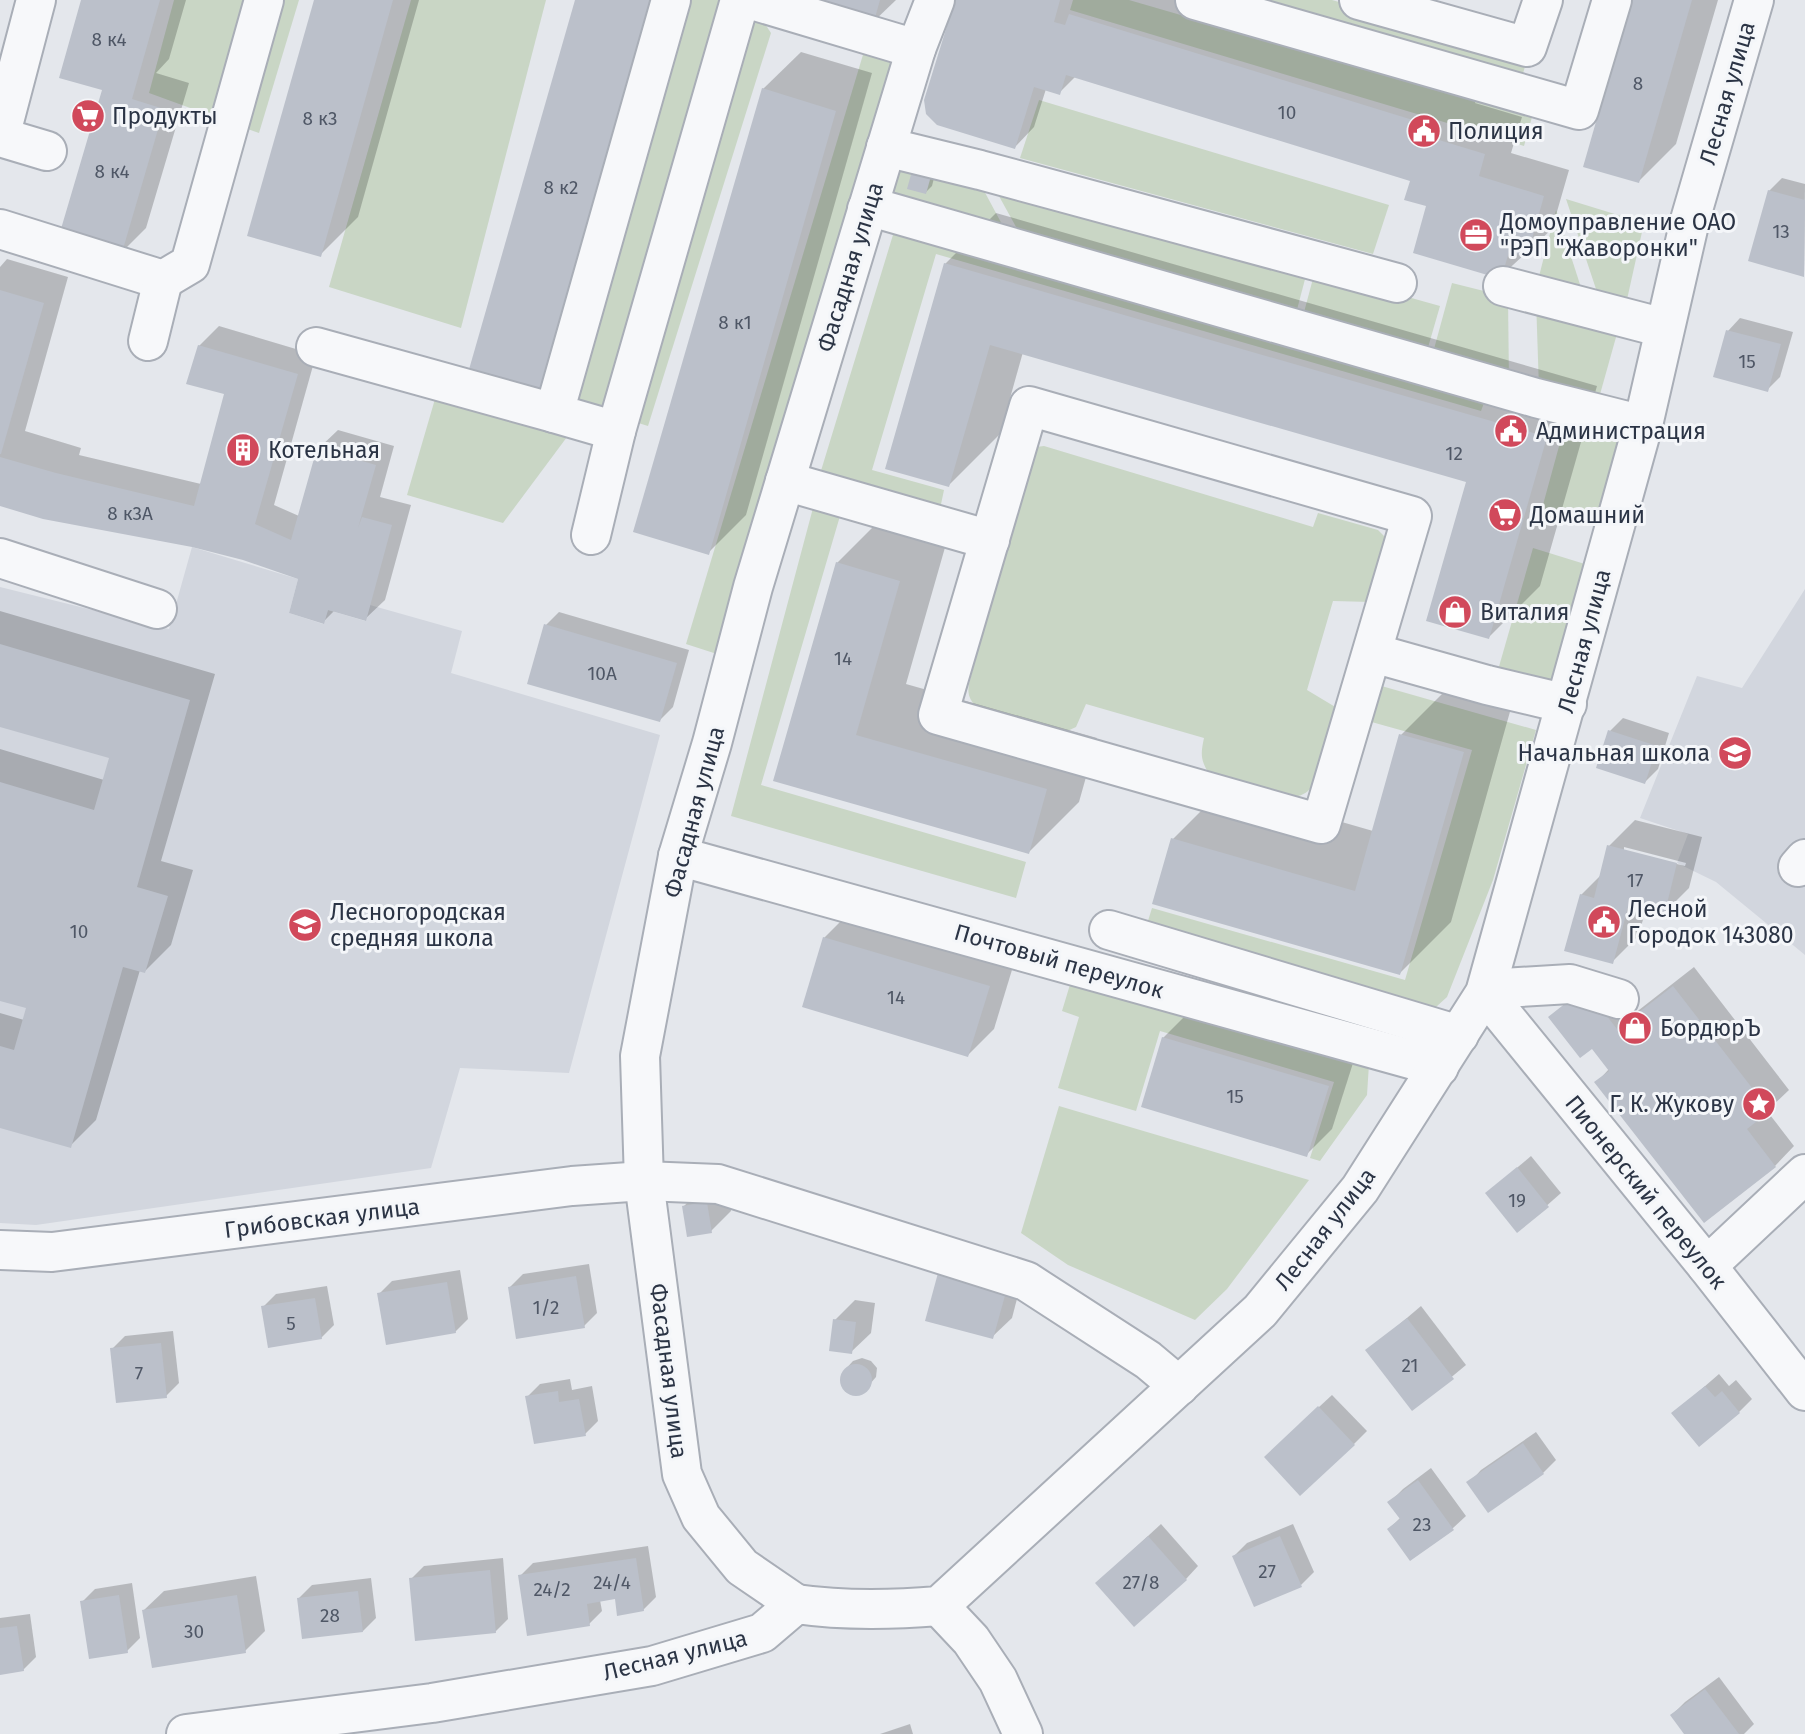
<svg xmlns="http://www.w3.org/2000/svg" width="1805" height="1734" font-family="'Fira Sans',sans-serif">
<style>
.built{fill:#d2d6de}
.green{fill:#c9d6c5}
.shadow{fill:#0003;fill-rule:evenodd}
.building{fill:#bbc0ca}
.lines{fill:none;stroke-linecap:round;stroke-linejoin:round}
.minor-casing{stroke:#a9aeb7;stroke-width:42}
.minor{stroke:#f7f8fa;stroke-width:38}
.labels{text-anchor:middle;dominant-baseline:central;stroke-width:6;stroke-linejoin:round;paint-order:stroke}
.number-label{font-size:19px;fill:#4f5766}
.street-label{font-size:23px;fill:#2b3445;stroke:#f4f6f9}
.poi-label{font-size:23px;fill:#2b3445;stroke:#f4f6f9;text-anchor:start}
</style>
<rect width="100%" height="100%" fill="#e4e7ec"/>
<g class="built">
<polygon points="192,547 298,579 289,613 323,624 328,610 365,621 370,605 462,631 451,673 660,735 569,1073 460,1068 431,1168 36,1225 0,1223 0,587 169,629"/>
<polygon points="1805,589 1805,955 1716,882 1677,863 1688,834 1640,818 1697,676 1742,688"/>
</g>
<g class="green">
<polygon points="174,0 299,0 259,133 149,93"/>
<polygon points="411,0 546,0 461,328 329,287"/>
<polygon points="658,0 749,0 771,33 648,426 551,396"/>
<polygon points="1073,0 1129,0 1532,117 1524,146 1070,10"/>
<polygon points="1219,0 1332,0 1528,57 1519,86"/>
<polygon points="865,48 898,58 720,655 686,644"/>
<polygon points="1039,100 1389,205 1373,254 1020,158"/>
<polygon points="891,151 975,174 1011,241 875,202"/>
<polygon points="989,178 1309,264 1294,321 1026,245"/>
<polygon points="1566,199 1644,223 1624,313 1602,307"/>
<polygon points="1556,210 1586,303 1536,288"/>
<polygon points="896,225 1487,395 1481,411 936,254 872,470 944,490 940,509 820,474"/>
<polygon points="1315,271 1440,306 1427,351 1303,316"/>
<polygon points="1452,283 1508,297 1509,383 1431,360"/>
<polygon points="1536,299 1620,323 1597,405 1539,389"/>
<polygon points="435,399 567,437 503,523 407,495"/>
<polygon points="1549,413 1623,435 1599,528 1541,512 1561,439"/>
<path d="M1044,446L1313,527L1318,513L1378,530L1386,538L1371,602L1333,601L1307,690L1337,708C1331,730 1324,776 1308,791C1302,796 1295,797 1288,798L1208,772C1200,759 1201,752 1204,738L1086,704L1076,727L1063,733L977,708C970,700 967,695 969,684L1030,452L1036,447Z"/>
<polygon points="813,508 840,516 761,785 1026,862 1016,898 731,816"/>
<polygon points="1533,548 1588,565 1556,687 1498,670"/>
<polygon points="1378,685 1536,730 1493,880 1447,997 1436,1007 1147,924 1152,908 1405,980 1472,750 1368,721"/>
<polygon points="1072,978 1369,1064 1367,1095 1320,1161 1310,1158 1334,1082 1160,1031 1136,1111 1058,1088 1079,1017 1062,1011"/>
<polygon points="1059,1106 1309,1180 1227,1289 1195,1320 1068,1265 1021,1233"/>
</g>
<g class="shadow">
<polygon points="82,0 186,0 169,59 156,73 189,83 146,228 120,254 104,89"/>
<polygon points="316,0 419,0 358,217 320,255"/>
<polygon points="795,0 896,0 872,23"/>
<polygon points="957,0 1180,0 1479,92 1475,103 1522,117 1511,153 1569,170 1552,229 1500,277 1429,205 1412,179 1076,76 1059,93 1046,89 1034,127 1015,147"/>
<polygon points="1633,0 1718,0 1676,144 1639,181"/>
<polygon points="801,52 872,73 746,515 708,553 763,89"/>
<polygon points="936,170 932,186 926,192 913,172"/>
<polygon points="1782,178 1805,184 1804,275 1769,191"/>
<polygon points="996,213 1597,386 1540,586 1489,637 1468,480 1023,352 1000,434 949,485 945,264"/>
<polygon points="7,259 68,277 25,431 81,448 79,455 201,484 226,392 199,346 219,326 316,355 274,505 299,516 318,449 338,430 394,446 380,497 411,505 385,600 365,619 335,610 323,622 300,578 243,558 192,546 0,505 0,267"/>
<polygon points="1740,318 1793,332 1780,377 1767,390 1728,331"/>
<polygon points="888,512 950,530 906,684 1097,738 1079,802 1028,853 775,780 837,563"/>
<polygon points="0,611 215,674 161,861 193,870 171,945 145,971 140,970 96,1120 70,1146 0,1126 0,1013 24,1020 28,1007 0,999 0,749 104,780 111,757 0,725"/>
<polygon points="559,612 689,650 673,707 660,720 546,625"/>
<polygon points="1452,684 1513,701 1451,922 1400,973 1173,839 1224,788 1373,831 1401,735"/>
<polygon points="1623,718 1669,733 1658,769 1645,782 1610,731"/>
<path d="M1635,820L1702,837L1689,888L1663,914L1646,910L1638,936L1612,962L1581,895L1601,875L1609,846ZM1624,847L1686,863L1685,866L1624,851Z"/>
<polygon points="850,912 1015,960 994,1029 968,1055 824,938"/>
<polygon points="1694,967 1789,1090 1767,1111 1794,1146 1775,1166 1597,1082 1609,1069 1594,1049 1550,1017 1599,976 1630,1017"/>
<polygon points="1189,1012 1354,1060 1332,1129 1306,1155 1163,1038"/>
<polygon points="1531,1156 1561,1193 1518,1231 1487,1193"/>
<polygon points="727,1183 731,1211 711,1231 684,1206 704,1187"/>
<polygon points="959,1255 1024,1272 1012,1318 992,1337"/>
<polygon points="589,1264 597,1313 584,1326 510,1287 523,1274"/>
<polygon points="460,1270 468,1319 455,1332 379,1294 392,1281"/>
<polygon points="327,1286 334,1325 321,1338 263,1307 276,1294"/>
<polygon points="855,1300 875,1303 871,1333 851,1352 835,1320"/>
<polygon points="1421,1306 1466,1365 1413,1409 1368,1351"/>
<polygon points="173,1331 179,1383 166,1396 112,1349 125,1336"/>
<polygon points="862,1358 871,1361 877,1368 876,1377 863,1392 849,1393 841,1382 843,1372 853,1361"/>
<polygon points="1719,1374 1729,1386 1736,1380 1752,1399 1739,1412 1674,1413"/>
<polygon points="570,1379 572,1390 592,1386 598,1421 585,1434 527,1397 540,1384"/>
<polygon points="1332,1395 1367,1431 1354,1444 1279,1444"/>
<polygon points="1536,1432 1556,1460 1543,1473 1488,1511 1469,1483 1481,1470"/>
<polygon points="1431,1468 1466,1516 1453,1528 1389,1529 1401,1517 1390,1502 1403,1489"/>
<polygon points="1161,1524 1198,1566 1186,1579 1110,1571"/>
<polygon points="1293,1524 1314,1572 1301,1585 1234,1556 1247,1543"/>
<polygon points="648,1546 656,1597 643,1610 617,1597 600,1600 602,1611 589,1624 520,1576 533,1563"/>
<polygon points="503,1558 508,1619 495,1632 411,1579 424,1566"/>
<polygon points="256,1576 265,1631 245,1651 144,1610 164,1591"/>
<polygon points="371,1578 376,1618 363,1631 299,1598 312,1585"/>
<polygon points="132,1583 140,1638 127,1651 82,1602 95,1589"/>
<polygon points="30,1614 36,1657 23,1670 0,1673 0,1618"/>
<polygon points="1719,1677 1754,1724 1744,1734 1686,1734 1672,1715 1685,1702"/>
<polygon points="910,1724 913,1734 880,1734"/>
</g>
<g class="building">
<polygon points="81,0 160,0 132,99 164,109 121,256 58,239 102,90 59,78"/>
<polygon points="314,0 393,0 321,257 247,236"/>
<polygon points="575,0 654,0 542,396 468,373"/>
<polygon points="794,0 880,0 873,25"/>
<polygon points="955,0 1060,0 1054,22 1065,25 1069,14 1442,129 1439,140 1485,154 1479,176 1544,196 1527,257 1509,252 1501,279 1413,253 1426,206 1404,200 1410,181 1066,75 1060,95 1034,87 1015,149 937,125 926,114 924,100"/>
<polygon points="1631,0 1692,0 1639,183 1583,167"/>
<polygon points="762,88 836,111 709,555 633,532"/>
<polygon points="912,171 931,176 926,194 907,189"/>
<polygon points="1768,190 1805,200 1804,277 1748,261"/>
<polygon points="944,263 1547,437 1489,639 1426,621 1466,482 990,345 949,487 885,469"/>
<polygon points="0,290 44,303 1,454 0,454"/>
<polygon points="1726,330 1781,344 1768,392 1713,377"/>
<polygon points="198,345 298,374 255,524 291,540 317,448 376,465 358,528 362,517 392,525 366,621 328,610 324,624 289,613 298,579 243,560 192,547 43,519 0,506 0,457 56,473 194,506 224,394 186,384"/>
<polygon points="836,562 900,581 856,735 1047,789 1029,854 773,781"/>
<polygon points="544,624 677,663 660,722 527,684"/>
<polygon points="0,644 190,700 137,887 168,896 145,973 123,967 71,1148 0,1128 0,1046 14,1050 26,1008 0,1001 0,782 94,810 109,758 0,727"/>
<polygon points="1608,730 1657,746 1645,784 1596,768"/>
<polygon points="1399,734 1464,752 1400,975 1152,904 1171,838 1355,891"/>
<polygon points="1607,845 1677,863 1664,916 1628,907 1613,964 1564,951 1580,894 1594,898"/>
<polygon points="823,937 990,986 968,1057 802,1007"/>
<polygon points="1673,986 1770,1111 1747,1129 1776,1167 1704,1223 1594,1082 1609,1071 1592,1049 1580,1058 1548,1017 1585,988 1617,1029"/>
<polygon points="1162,1037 1329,1086 1307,1157 1141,1107"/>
<polygon points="1517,1167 1549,1207 1517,1233 1485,1193"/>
<polygon points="707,1202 712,1233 687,1237 682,1206"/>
<polygon points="938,1273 1006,1292 993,1339 925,1321"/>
<polygon points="576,1276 585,1328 516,1339 508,1287"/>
<polygon points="447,1282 456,1333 386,1345 377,1293"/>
<polygon points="315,1298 322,1339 268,1348 261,1306"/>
<polygon points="1407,1318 1454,1379 1412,1411 1365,1350"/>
<polygon points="833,1319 856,1322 852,1354 829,1351"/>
<polygon points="161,1343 167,1398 116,1403 110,1348"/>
<circle cx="856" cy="1380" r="16"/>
<polygon points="1705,1386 1715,1397 1722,1391 1740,1413 1699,1447 1671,1413"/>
<polygon points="558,1391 559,1402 579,1399 586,1436 534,1444 525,1396"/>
<polygon points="1318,1406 1355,1445 1300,1496 1264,1457"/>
<polygon points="1523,1443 1544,1474 1488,1513 1466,1482"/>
<polygon points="1418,1480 1454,1530 1410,1561 1387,1529 1400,1519 1387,1502"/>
<polygon points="1148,1536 1187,1580 1134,1627 1095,1583"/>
<polygon points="1280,1536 1302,1587 1254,1607 1232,1556"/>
<polygon points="636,1558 644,1611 617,1616 615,1599 587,1604 590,1626 527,1636 518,1575"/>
<polygon points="490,1570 496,1633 415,1641 409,1578"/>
<polygon points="358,1591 363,1632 302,1639 297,1598"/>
<polygon points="119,1595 128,1653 89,1659 80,1601"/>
<polygon points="237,1595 246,1653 152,1668 142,1610"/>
<polygon points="17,1626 24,1671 0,1675 0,1628"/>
<polygon points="1705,1689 1739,1734 1684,1734 1670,1715"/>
</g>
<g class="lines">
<g class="minor-casing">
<g id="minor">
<polyline points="752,0 916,49"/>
<polyline points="1195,0 1579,110 1612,0"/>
<polyline points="1359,0 1527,47 1543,0"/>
<polyline points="0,137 36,0"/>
<polyline points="0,137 47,151"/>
<polyline points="886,147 980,170 1397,283"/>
<polyline points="867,209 875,208 1536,398 1643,425"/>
<polyline points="0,229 163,280 190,264 264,0"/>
<polyline points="1503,286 1664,328"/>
<polyline points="148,341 163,280"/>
<polyline points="316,347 554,413"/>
<polygon points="1029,406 1412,516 1321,824 938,715"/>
<polyline points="616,431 554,413 671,0"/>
<polyline points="785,481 990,540"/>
<polyline points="591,535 616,431 740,0"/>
<polyline points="0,558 157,609"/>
<polyline points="1373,653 1487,685 1567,704"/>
<polyline points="678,856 1439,1067"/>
<polyline points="1798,867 1805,859"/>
<polyline points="1109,930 1459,1035"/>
<polyline points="1487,989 1570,984 1619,999"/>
<polyline points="1485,993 1707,1266 1805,1391"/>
<polyline points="0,1250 52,1252 572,1186 644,1181 718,1184 1026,1281 1148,1360 1179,1386"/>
<polyline points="1707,1266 1805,1174"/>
<polyline points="796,1604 742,1567 701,1517 682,1474 644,1181 640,1056 678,856 712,743 753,587 916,49 935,0"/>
<polyline points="939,1606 971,1640 998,1680 1023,1734"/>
<path d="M186,1734L432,1703L652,1666L762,1633L796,1604C844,1611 891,1610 939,1606L1260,1311L1360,1189L1485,993L1643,425L1690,220L1754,0"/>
</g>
</g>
<use href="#minor" class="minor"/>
</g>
<defs>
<g id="supermarket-disc" transform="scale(1.75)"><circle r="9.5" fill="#d1495b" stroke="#f4f6f9"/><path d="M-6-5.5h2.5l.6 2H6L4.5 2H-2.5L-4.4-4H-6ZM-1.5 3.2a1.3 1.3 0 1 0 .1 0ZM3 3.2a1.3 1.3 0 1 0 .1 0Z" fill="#fff"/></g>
<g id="civic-disc" transform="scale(1.75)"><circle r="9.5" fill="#d1495b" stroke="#f4f6f9"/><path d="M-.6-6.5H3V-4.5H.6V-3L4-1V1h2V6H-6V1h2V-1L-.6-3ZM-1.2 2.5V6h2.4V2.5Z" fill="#fff"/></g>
<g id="office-disc" transform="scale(1.75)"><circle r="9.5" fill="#d1495b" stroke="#f4f6f9"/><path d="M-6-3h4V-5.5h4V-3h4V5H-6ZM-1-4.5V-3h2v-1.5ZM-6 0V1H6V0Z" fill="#fff"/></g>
<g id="building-disc" transform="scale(1.75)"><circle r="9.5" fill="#d1495b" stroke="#f4f6f9"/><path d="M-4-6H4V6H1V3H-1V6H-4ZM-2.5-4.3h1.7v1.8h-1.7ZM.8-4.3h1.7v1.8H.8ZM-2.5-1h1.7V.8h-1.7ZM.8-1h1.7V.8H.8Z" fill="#fff"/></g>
<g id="shop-disc" transform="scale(1.75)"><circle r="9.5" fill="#d1495b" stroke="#f4f6f9"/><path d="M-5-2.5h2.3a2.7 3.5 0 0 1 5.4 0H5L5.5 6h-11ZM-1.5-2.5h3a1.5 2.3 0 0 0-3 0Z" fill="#fff"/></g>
<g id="school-disc" transform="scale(1.75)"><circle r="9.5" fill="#d1495b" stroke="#f4f6f9"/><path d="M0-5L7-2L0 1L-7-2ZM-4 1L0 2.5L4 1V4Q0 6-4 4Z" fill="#fff"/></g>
<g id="sight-disc" transform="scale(1.75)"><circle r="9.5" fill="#d1495b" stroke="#f4f6f9"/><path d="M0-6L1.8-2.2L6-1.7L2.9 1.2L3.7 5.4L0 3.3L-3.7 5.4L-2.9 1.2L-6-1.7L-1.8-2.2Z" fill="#fff"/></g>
</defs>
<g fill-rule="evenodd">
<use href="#supermarket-disc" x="88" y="116"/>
<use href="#civic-disc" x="1424" y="131"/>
<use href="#office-disc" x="1476" y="235"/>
<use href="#civic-disc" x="1511" y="431"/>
<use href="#building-disc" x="243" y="450"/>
<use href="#supermarket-disc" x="1505" y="515"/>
<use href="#shop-disc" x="1455" y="612"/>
<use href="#school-disc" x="1735" y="753"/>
<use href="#civic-disc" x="1604" y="922"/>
<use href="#school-disc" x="305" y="925"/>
<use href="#shop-disc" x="1635" y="1028"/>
<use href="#sight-disc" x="1759" y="1104"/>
</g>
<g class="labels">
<g class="number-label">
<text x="109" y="39">8 к4</text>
<text x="1638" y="83">8</text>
<text x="1287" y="112">10</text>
<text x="320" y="118">8 к3</text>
<text x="112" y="171">8 к4</text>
<text x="561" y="187">8 к2</text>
<text x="1781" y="231">13</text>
<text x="735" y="322">8 к1</text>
<text x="1747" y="361">15</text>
<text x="1454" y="453">12</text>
<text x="130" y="513">8 к3А</text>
<text x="843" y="658">14</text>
<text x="602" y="673">10А</text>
<text x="1635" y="880">17</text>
<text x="79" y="931">10</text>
<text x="896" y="997">14</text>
<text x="1235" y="1096">15</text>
<text x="1517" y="1200">19</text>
<text x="546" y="1307">1/2</text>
<text x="291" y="1323">5</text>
<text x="1410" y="1365">21</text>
<text x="139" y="1373">7</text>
<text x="1422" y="1524">23</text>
<text x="1267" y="1571">27</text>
<text x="612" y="1582">24/4</text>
<text x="1141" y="1582">27/8</text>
<text x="552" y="1589">24/2</text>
<text x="330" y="1615">28</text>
<text x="194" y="1631">30</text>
</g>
<g class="street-label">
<text transform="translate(1727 93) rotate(-74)">Лесная улица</text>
<text transform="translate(850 267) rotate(-73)">Фасадная улица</text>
<text transform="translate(1584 641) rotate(-75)">Лесная улица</text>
<text transform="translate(694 812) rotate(-75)">Фасадная улица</text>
<text transform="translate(1059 961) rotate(16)">Почтовый переулок</text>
<text transform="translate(1646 1192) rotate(51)">Пионерский переулок</text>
<text transform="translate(322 1218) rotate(-7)">Грибовская улица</text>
<text transform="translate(1325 1229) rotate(-52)">Лесная улица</text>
<text transform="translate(669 1371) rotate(83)">Фасадная улица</text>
<text transform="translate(675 1655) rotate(-14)">Лесная улица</text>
</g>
<g class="poi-label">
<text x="112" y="116">Продукты</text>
<text x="1448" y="131">Полиция</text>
<text x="1500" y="222">Домоуправление ОАО<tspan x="1500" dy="26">"РЭП "Жаворонки"</tspan></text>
<text x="1536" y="431">Администрация</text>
<text x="268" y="450">Котельная</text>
<text x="1530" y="515">Домашний</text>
<text x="1480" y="612">Виталия</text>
<text x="1710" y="753" text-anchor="end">Начальная школа</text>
<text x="1628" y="909">Лесной<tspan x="1628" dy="26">Городок 143080</tspan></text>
<text x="330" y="912">Лесногородская<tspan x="330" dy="26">средняя школа</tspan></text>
<text x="1660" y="1028">БордюрЪ</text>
<text x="1734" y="1104" text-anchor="end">Г. К. Жукову</text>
</g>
</g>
</svg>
